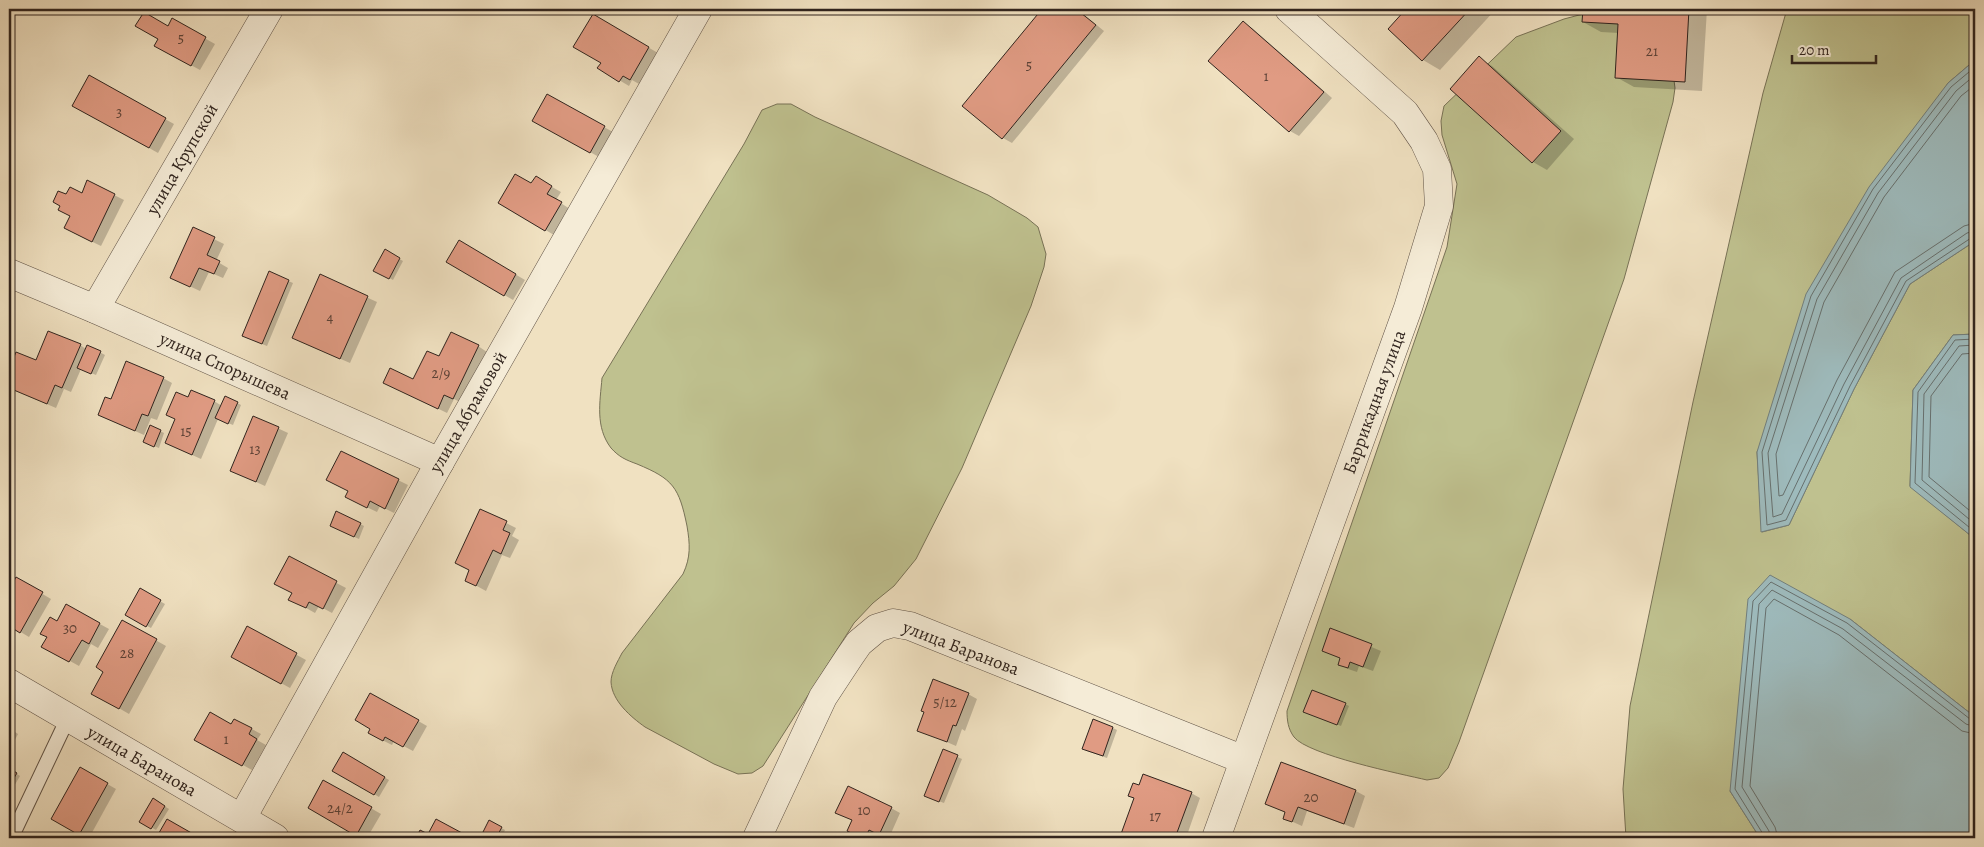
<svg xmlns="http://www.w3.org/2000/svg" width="1984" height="847" font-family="Alegreya,serif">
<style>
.green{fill:#bfc18f;stroke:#787256}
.water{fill:#9ebbbd;stroke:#727f7d}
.shadow{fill:#0003}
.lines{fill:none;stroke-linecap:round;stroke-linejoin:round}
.shore{stroke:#67706e;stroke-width:1}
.building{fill:#e09b83;stroke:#30241e}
.lane-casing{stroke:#605347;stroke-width:16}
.street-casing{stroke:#605347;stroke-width:29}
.lane{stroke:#f5ecd7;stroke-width:14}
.street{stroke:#f5ecd7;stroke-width:28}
.labels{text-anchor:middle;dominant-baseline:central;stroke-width:5;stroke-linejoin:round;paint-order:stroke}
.number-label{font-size:15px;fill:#5c4237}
.street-label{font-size:18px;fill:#30241e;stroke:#f5ecd7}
</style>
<rect width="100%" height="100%" fill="#f0e1c1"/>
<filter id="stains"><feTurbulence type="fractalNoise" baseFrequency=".004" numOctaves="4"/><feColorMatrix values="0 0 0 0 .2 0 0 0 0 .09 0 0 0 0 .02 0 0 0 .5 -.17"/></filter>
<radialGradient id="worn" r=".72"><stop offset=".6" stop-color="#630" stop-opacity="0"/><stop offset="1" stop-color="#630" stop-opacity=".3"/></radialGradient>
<g class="green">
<path d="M1602,9L1623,11L1673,73L1675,88L1673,102L1624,279L1459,742L1448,768L1439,778L1427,780C1401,774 1308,755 1294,737C1288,729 1287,720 1287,711L1447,247L1457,184L1442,135L1441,121L1444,106L1516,37L1564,19Z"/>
<polygon points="1787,9 1975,9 1975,60 1948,83 1757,452 1762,532 1789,525 1854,389 1910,284 1975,241 1975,334 1953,335 1913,390 1910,486 1975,539 1975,717 1850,619 1730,791 1760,838 1626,838 1623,789 1630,706 1693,402 1763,93"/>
<path d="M777,104H791L815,117L988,195L1027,218L1038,227L1046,254L1044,267L1031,306L962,468L916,559L894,586L873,603L854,623L763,766L752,773L738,774L714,764L645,727C631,717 612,701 611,682C611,672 618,661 622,653L683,574C691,557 690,544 687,526C679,487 673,479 637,464C626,460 619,457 611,448C595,427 600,402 602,378L744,144L762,110Z"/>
</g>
<g class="water">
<polygon points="1975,60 1975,241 1910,284 1854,389 1789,525 1761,532 1757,452 1806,294 1869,187 1948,83"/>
<polygon points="1975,334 1975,539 1910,487 1913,390 1953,335"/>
<polygon points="1770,575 1850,619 1975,717 1975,838 1760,838 1730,791 1748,599"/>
</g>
<g class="shadow">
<polygon points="1043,9 1077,9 1104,31 1012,143 1003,138 964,106"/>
<polygon points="1408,9 1496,9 1440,70 1423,60 1389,29"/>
<polygon points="1584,9 1707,9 1702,91 1634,87 1616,77 1619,33 1601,32 1583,22"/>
<polygon points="594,16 658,53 639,84 632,80 629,86 599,68 602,63"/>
<polygon points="172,20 215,44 200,70 156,46"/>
<polygon points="1243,22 1252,28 1332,98 1299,136 1290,131"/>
<polygon points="1479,58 1492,66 1574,139 1547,170 1533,162 1451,89"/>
<polygon points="89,77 174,124 158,153 73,105"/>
<polygon points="548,96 613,132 599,157 534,121"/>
<polygon points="536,178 561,192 556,200 570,209 554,235 500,203 532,185"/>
<polygon points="88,182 124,200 101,246 74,233 67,196 82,194"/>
<polygon points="193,229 224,244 216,261 228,268 223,278 209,272 200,291 172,278"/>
<polygon points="460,242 525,280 513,300 448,262"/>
<polygon points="385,251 403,261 393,280 375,270"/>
<polygon points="269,273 293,283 267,346 247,338"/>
<polygon points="320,276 377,302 350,363 302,342"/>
<polygon points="80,345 86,349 88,346 105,355 96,375 81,369 71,392 64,389 56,408 9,388 9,373 17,354 36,362"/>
<polygon points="478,346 487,352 462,403 454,399 447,413 394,387 414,380 439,358"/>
<polygon points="163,378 172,383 157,420 151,418 144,435 99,415 111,401"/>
<polygon points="189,399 214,401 222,406 237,403 241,405 233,425 218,419 201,459 166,443"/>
<polygon points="254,417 288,433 265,486 232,471"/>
<polygon points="160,431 164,433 159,448 149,444"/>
<polygon points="341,452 408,485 394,513 380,506 377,512 356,502 350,491"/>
<polygon points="481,510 516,528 512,536 519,540 510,558 502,555 486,591 475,585 471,570"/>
<polygon points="360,524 364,526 359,539 335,528"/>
<polygon points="289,558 346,588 332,613 319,606 315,613 299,604 293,593"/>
<polygon points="17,579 51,599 29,637 9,625 9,593"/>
<polygon points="140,590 165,604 151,628 126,615"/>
<polygon points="67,606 109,629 98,648 91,644 79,666 43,646"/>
<polygon points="122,621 166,646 129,714 93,693 105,671"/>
<polygon points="248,628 306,660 290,688 232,656"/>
<polygon points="1331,630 1381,651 1373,671 1359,666 1357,672 1348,669 1339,664 1341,659 1323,650"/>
<polygon points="371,694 427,726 413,751 394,741 392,745 378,738 372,728"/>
<polygon points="968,694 977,699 965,731 962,729 956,746 919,730"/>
<polygon points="1345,704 1349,706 1341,726 1309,713"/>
<polygon points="235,720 261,734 257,740 266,745 252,770 196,739 232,725"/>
<polygon points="9,728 18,734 9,751"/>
<polygon points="1113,728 1117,730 1107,758 1087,751"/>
<polygon points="944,751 962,759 944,803 930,798"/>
<polygon points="343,754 389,780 379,797 333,770"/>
<polygon points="1281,764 1356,791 1365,796 1354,828 1307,811 1302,826 1284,818 1286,813 1267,804"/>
<polygon points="9,769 20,776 13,788 9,785"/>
<polygon points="81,769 116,789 89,838 53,819"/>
<polygon points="324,781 381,814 367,838 363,838 309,807"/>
<polygon points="1191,793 1200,798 1186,838 1131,838 1123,833 1135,799 1129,795"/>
<polygon points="154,800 169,809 156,830 141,821"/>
<polygon points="891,808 900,813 889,838 878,834 877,838 862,838 849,831 854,821 846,817"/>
<polygon points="167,821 197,838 157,838"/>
<polygon points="437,821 468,838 417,838 421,832 428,836"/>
<polygon points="490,822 505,830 502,837 505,838 482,838"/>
</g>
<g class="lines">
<g class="shore">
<polyline points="1975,67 1951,87 1873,189 1811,296 1762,452 1767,525 1786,520 1850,386 1906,281 1971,238 1975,237"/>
<polyline points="1975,75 1956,91 1878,193 1817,299 1768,453 1773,517 1782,514 1844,384 1901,278 1967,233 1975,231"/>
<polyline points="1975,85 1961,96 1884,197 1824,302 1776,454 1779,496 1783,495 1837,380 1895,272 1964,226 1975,223"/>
<polyline points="1975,339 1955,340 1918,392 1915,483 1975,532"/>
<polyline points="1975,345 1959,346 1924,394 1922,480 1975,524"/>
<polyline points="1975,353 1962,354 1931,396 1929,477 1975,515"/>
<polyline points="1764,838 1763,834 1735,789 1753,601 1771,582 1847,623 1970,719 1975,720"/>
<polyline points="1770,838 1769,831 1742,787 1759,604 1772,590 1843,629 1966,724 1975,727"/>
<polyline points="1778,838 1775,827 1750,786 1766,608 1774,599 1839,635 1962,731 1975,734"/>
</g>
</g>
<g class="building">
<polygon points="1042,9 1076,9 1096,25 1002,139 962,106"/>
<polygon points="1406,9 1470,9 1422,61 1388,29"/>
<polygon points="1583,9 1689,9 1685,82 1615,78 1618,24 1582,22"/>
<polygon points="144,12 168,26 172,18 206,37 191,66 154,46 158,39 135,26"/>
<polygon points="593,14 649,47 630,80 623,76 619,82 597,68 601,63 573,47"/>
<polygon points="1243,21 1324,92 1289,132 1208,61"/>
<polygon points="1479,56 1561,131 1532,163 1450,89"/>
<polygon points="89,75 166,118 149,148 72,106"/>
<polygon points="547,94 605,126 590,153 532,121"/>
<polygon points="515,174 531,183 536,176 552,186 547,194 562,202 545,231 498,203"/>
<polygon points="87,180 115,194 92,242 64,228 70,216 58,210 60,206 53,202 58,191 66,194 70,187 82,193"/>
<polygon points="193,227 215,237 207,255 220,261 214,274 199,268 190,287 170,278"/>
<polygon points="459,240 516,274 504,296 446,262"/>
<polygon points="385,249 400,258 389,279 373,271"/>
<polygon points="269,271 289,280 262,344 242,336"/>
<polygon points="320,274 368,296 340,359 292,338"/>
<polygon points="48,331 81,344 62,388 55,385 47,404 9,388 9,370 16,352 36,360"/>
<polygon points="451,332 479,345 453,399 444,395 438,409 383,383 390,368 413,379 427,351 439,356"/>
<polygon points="87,345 101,351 91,374 77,368"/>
<polygon points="126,361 164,377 148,416 142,414 135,431 98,415 105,397 111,399"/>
<polygon points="191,390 215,400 192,455 165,443 175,419 166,415 176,392 188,397"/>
<polygon points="225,396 238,402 228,424 215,418"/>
<polygon points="253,416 279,427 256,482 230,471"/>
<polygon points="150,425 161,430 154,447 143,442"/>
<polygon points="341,451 399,479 385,509 370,501 367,508 345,497 348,491 326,480"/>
<polygon points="480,509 507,521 503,530 510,533 501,554 493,550 476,586 465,581 469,570 455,563"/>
<polygon points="336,511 361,523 354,537 330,526"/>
<polygon points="289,556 337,581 323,609 309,602 306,608 288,600 292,593 274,584"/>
<polygon points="16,577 43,592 20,633 9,626 9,590"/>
<polygon points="140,588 161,600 146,627 125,615"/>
<polygon points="66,604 100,623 89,644 82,640 69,662 41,647 47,637 40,634 50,617 57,621"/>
<polygon points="122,620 157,639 119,709 91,694 103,672 96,667"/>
<polygon points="247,626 297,653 281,684 231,657"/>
<polygon points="1330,628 1372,644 1363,667 1350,662 1348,668 1338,665 1340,658 1322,651"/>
<polygon points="933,679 969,693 956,726 953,725 947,742 917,731 924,712 921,711"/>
<polygon points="1312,690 1346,703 1337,725 1303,712"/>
<polygon points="370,693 419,720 403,747 385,737 383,741 368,733 370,729 355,720"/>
<polygon points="210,712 231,724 234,719 252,728 249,734 257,739 242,766 194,740"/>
<polygon points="1093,719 1113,727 1103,756 1082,749"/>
<polygon points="943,749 958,755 939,802 924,796"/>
<polygon points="343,752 385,777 374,795 332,771"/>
<polygon points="1281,762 1356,790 1344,824 1298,807 1292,822 1283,819 1285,812 1265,804"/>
<polygon points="80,767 108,783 79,835 51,819"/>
<polygon points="9,768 17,773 9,786"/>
<polygon points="1143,774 1192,792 1175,838 1133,838 1121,834 1134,798 1128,796 1133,783 1139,785"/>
<polygon points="323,780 372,807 356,836 308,808"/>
<polygon points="848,786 892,807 879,835 869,830 865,838 862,838 847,831 852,820 835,813"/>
<polygon points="153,798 165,806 151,829 139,822"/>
<polygon points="167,819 195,835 193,838 156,838"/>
<polygon points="436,819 462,833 459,838 416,838 420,830 428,834"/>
<polygon points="489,820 502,827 496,838 480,838"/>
</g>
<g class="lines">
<g class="lane-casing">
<polyline id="lane" points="11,838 68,718"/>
</g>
<g class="street-casing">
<g id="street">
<polyline points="9,273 95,309 440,462"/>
<polyline points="95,309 269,9"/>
<polyline points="9,683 275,838"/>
<polyline points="242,818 440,462 698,9"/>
<polyline points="757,838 823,697 850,656 859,643 877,628 893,623 910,626 1244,760"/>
<polyline points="1216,838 1408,308 1439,206 1437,169 1424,141 1405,113 1289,9"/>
</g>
</g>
<use href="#lane" class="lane"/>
<use href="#street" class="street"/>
</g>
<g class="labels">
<g class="number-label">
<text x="181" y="38">5</text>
<text x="1652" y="51">21</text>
<text x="1029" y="65">5</text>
<text x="1266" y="76">1</text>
<text x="119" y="112">3</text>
<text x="330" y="317">4</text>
<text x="441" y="373">2/9</text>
<text x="186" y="431">15</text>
<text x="255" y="449">13</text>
<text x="70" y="628">30</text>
<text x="127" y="653">28</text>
<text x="945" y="702">5/12</text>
<text x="226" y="739">1</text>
<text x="1311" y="797">20</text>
<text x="340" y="808">24/2</text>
<text x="864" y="810">10</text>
<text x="1155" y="816">17</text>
</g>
<g class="street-label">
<text transform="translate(182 159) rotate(-60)">улица Крупской</text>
<text transform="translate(225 366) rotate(24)">улица Спорышева</text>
<text transform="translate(1374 402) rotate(-70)">Баррикадная улица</text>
<text transform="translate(468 412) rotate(-60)">улица Абрамовой</text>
<text transform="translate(961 648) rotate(21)">улица Баранова</text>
<text transform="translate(142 761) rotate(30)">улица Баранова</text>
</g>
</g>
<rect width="1984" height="847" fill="none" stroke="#f0e1c1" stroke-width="30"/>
<rect x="10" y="10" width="1964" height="827" fill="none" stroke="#30241e" stroke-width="2.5"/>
<rect x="15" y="15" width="1954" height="817" fill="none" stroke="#30241e"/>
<path d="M1792 55v8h84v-8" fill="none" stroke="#30241e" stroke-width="2.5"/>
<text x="1799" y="55" font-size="15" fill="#30241e" stroke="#f5ecd7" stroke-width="4" paint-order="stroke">20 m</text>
<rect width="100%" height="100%" filter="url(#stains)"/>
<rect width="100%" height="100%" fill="url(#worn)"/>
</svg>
